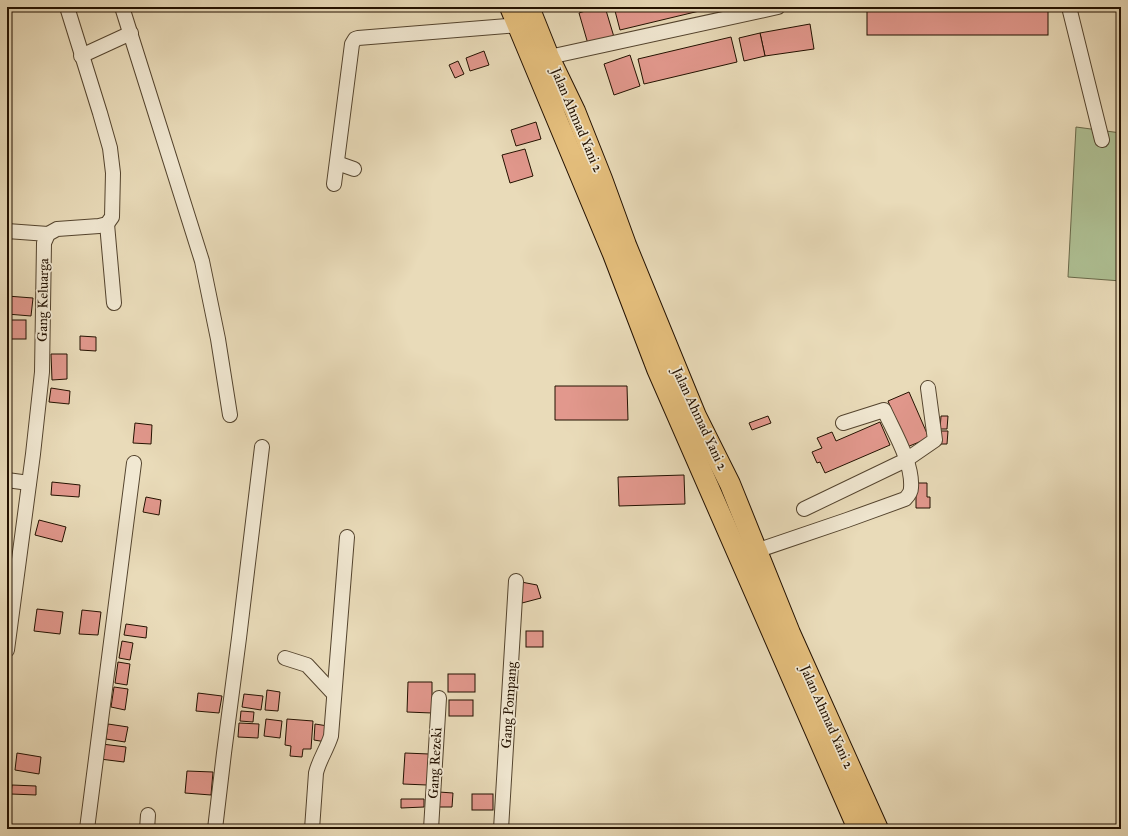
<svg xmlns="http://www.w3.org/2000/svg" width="1128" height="836" font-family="'IM FELL Great Primer',serif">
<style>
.green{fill:#afc195;stroke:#69694a}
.building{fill:#e2988d;stroke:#231100}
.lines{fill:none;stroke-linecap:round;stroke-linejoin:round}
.minor-casing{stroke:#54442e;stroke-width:16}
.highway-casing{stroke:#231100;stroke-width:22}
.minor{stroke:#f1e8d2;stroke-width:14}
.highway{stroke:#e4be7c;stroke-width:20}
.labels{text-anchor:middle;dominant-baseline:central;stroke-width:3.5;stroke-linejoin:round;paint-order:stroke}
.street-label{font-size:14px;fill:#231100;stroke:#f1e8d2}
</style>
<rect width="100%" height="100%" fill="#e9dbb9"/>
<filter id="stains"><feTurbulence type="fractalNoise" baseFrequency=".005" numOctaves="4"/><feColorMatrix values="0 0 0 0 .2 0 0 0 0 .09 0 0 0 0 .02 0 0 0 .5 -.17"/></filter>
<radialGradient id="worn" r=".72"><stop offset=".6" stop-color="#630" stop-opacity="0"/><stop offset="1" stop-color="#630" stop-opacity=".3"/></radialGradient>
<polygon class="green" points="1076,127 1121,133 1121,281 1068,277"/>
<g class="building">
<polygon points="598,7 605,7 614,37 588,44 579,13"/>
<polygon points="614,7 716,7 620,30"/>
<rect x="867" y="7" width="181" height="28"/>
<polygon points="810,24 814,49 765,56 760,33"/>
<polygon points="760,33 765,56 744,61 739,38"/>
<polygon points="731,37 737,62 644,84 638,59"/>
<polygon points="484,51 489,65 470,71 466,58"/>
<polygon points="630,55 640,86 614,95 604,64"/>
<polygon points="458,61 464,74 455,78 449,65"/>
<polygon points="536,122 541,139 516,146 511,130"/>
<polygon points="525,149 533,176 510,183 502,155"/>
<polygon points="7,296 33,298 31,316 7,314"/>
<rect x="7" y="320" width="19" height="19"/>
<polygon points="80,336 96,337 96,351 80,350"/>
<polygon points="51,354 67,354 67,379 52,380"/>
<polygon points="555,386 627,386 628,420 555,420"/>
<polygon points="51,388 70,391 69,404 49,402"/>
<polygon points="909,392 929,438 907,447 888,401"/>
<polygon points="768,416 771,423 752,430 749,423"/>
<polygon points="941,416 948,416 947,429 940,429"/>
<polygon points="880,422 890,445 825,473 820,462 817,463 812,452 822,448 817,438 832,432 836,441"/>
<polygon points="135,423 152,425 151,444 133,443"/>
<polygon points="940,431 948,431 947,444 940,444"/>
<polygon points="684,475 685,504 619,506 618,477"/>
<polygon points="52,482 80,485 79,497 51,495"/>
<polygon points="916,483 927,483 927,497 930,497 930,508 916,508"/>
<polygon points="146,497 161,500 159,515 143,512"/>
<polygon points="39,520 66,527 62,542 35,535"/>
<polygon points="516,581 537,585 541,598 522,603"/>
<polygon points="37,609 63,612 60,634 34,631"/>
<polygon points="82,610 101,612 98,635 79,634"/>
<polygon points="126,624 147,627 146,638 124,635"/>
<rect x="526" y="631" width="17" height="16"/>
<polygon points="122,641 133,643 130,660 119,658"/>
<polygon points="118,662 130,664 127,685 115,683"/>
<rect x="448" y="674" width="27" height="18"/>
<polygon points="408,682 432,682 432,713 407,712"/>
<polygon points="114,687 128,689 125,710 111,707"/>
<polygon points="267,690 280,692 278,711 265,710"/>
<polygon points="198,693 222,696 219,713 196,711"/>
<polygon points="244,694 263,696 261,710 242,707"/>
<rect x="449" y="700" width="24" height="16"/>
<polygon points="241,711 254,712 253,722 240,721"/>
<polygon points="266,719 282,721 280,738 264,736"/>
<polygon points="287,719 313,721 311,749 303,749 302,757 290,756 291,746 285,745"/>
<polygon points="239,723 259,724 258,738 238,737"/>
<polygon points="108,724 128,727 125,742 106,739"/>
<polygon points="315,724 328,726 326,742 314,740"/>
<polygon points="102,744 126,747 124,762 100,759"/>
<polygon points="17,753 41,757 39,774 15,770"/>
<polygon points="405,753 429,754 427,785 403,784"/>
<polygon points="187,771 213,772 211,795 185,793"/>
<polygon points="12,785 36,786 36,795 11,794"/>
<polygon points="439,792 453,793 452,807 439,807"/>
<rect x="472" y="794" width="21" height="16"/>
<polygon points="401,799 424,799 424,807 401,808"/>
</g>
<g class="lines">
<g class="minor-casing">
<g id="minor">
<polyline points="122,7 202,261 218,339 230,415"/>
<polyline points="1069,7 1102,140"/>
<polyline points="81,56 131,33"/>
<polyline points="549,57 778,7"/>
<polyline points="337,163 354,169"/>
<polyline points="334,184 352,44 355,39 358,38 519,25"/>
<polyline points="107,224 114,303"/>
<polyline points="7,231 48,234"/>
<polyline points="7,480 29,483"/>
<polyline points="804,509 906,460 935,440 928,388"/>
<path d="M756,551L847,520L905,499C908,496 911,492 911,488C913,463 894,432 884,410L843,423"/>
<polyline points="7,650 33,454 42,372 44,243 48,234 57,229 99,226 107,224 112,217 113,173 110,148 100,113 67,7"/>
<polyline points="285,658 307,665 334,694"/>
<polyline points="87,829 134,463"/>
<polyline points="147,829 148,815"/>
<polyline points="215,829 224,753 239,638 262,447"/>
<path d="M312,829L316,773C319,760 327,749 331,736L347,537"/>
<polyline points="431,829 439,698"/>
<polyline points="501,829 516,581"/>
</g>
</g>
<g class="highway-casing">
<g id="highway">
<polyline points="510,7 613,254 657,369 858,829"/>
<polyline points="529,7 549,57 575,111 602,179 626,245 696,416 730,484 790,633 878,829"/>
</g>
</g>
<use href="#minor" class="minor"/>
<use href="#highway" class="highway"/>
</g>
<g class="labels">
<g class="street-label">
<text transform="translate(577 120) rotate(67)">Jalan Ahmad Yani 2</text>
<text transform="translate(43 300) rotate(-89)">Gang Keluarga</text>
<text transform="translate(700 419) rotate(65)">Jalan Ahmad Yani 2</text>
<text transform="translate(509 705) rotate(-86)">Gang Pompang</text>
<text transform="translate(827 717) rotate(66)">Jalan Ahmad Yani 2</text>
<text transform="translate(435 763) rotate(-87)">Gang Rezeki</text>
</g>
</g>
<rect width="1128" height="836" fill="none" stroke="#e9dbb9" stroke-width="24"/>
<rect x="8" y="8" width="1112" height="820" fill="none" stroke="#231100" stroke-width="2"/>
<rect x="12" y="12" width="1104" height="812" fill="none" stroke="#231100"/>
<rect width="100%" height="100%" filter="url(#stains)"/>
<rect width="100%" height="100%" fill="url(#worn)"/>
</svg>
